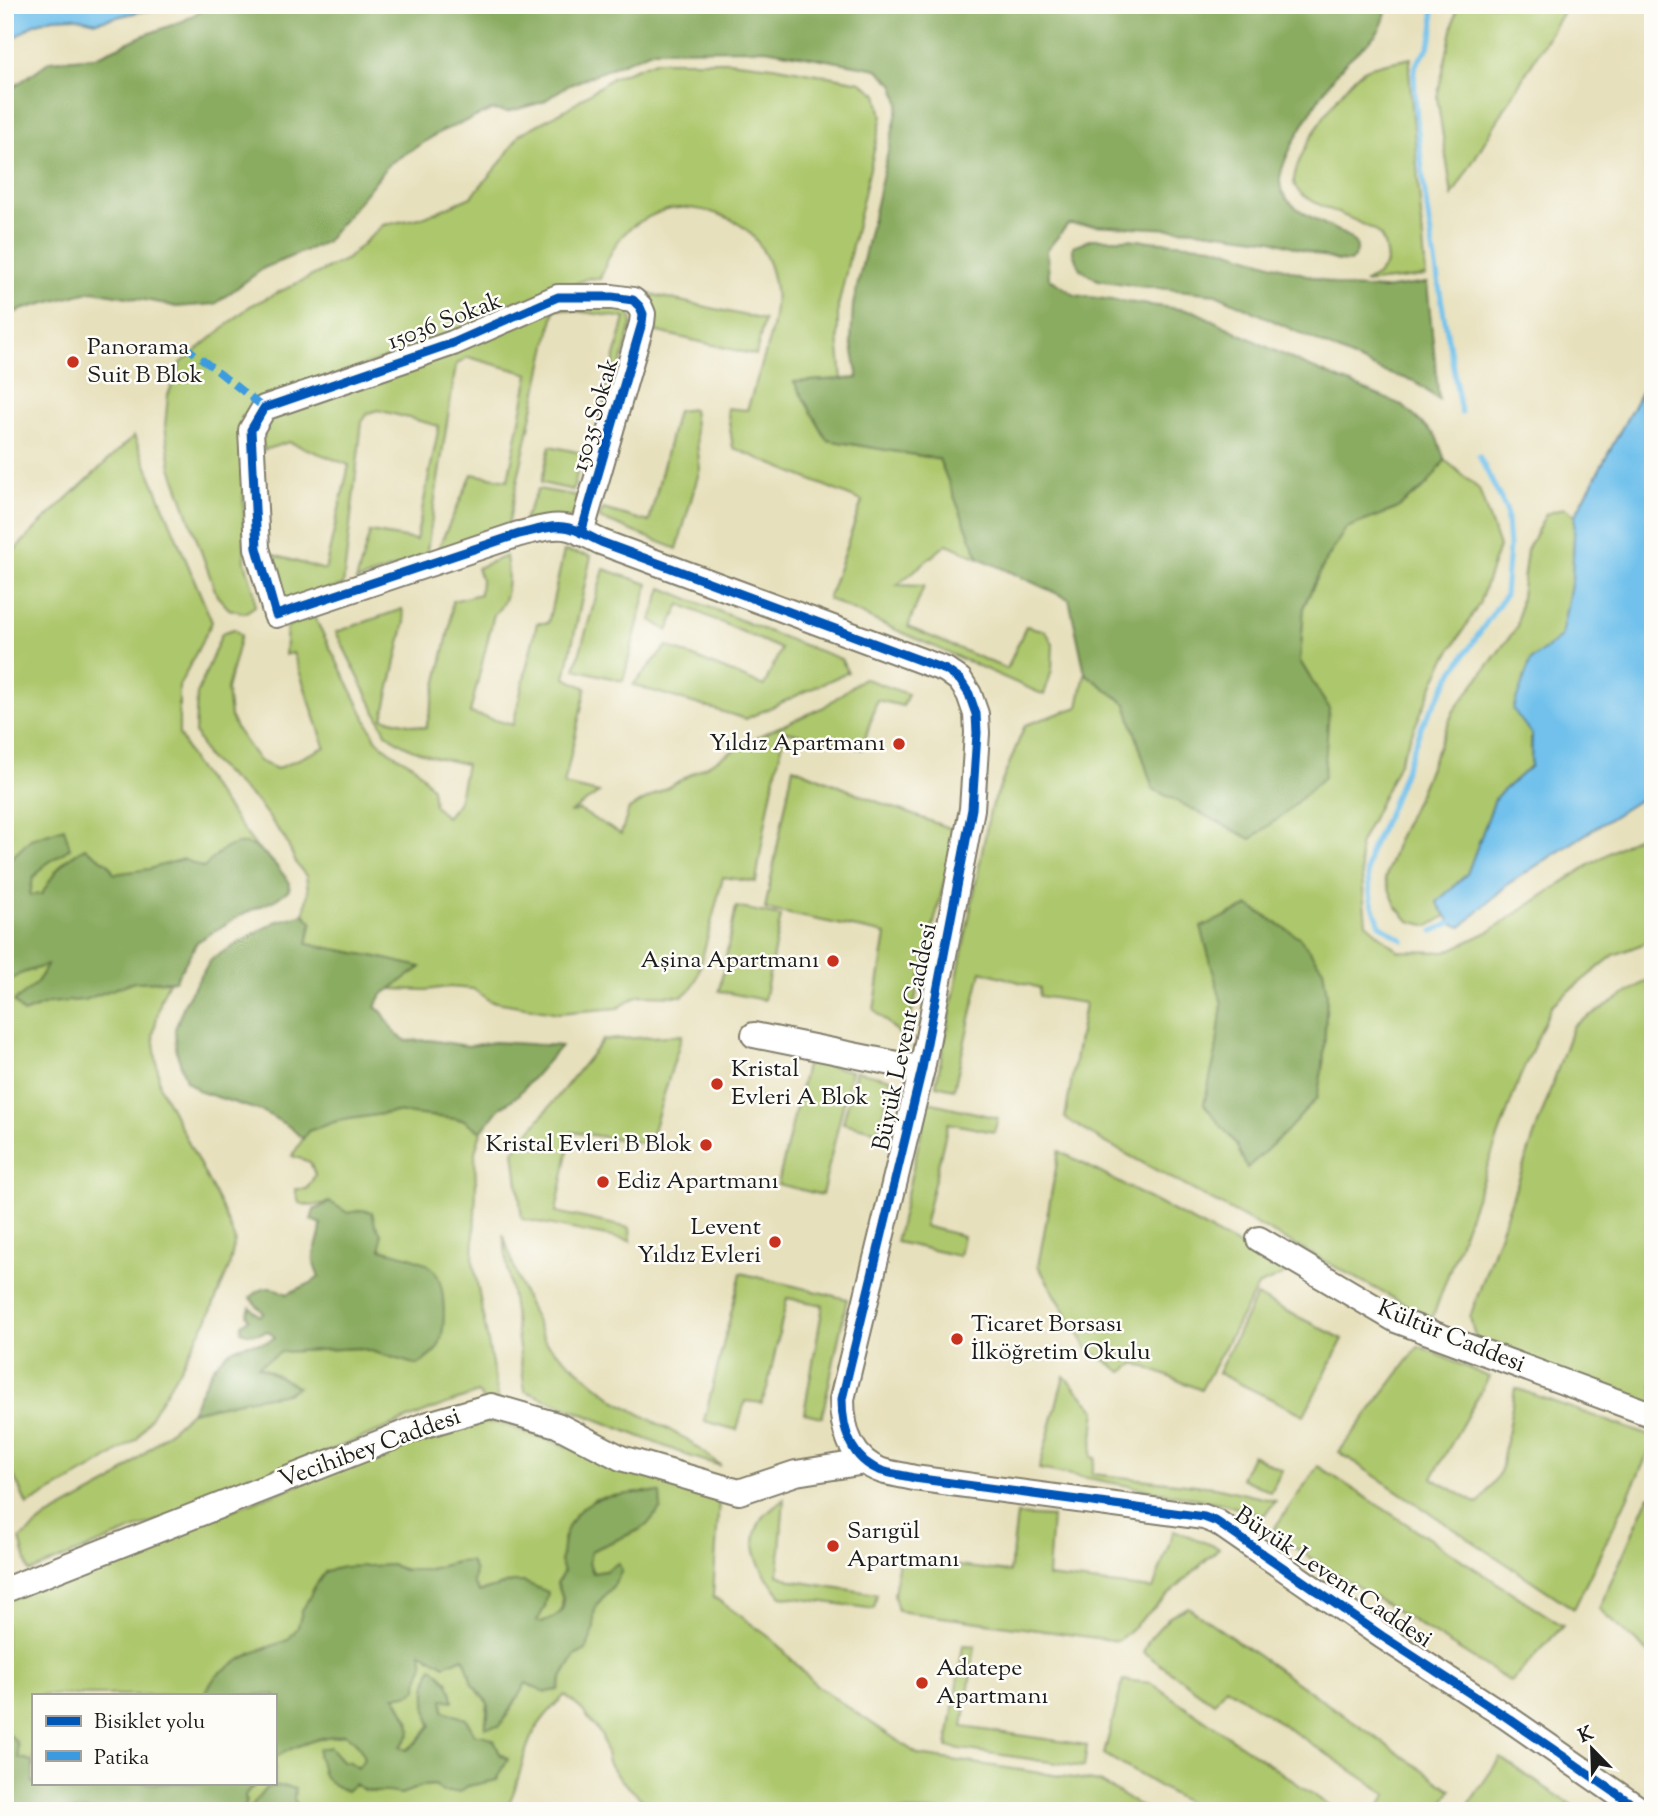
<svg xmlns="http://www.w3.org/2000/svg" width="1658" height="1816" font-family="'Sorts Mill Goudy',serif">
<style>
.green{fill:#adc76c;stroke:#647244;stroke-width:2;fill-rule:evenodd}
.forest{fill:#8aac60;stroke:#53643e;stroke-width:2}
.water{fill:#71c1ec;stroke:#466e84;stroke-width:2}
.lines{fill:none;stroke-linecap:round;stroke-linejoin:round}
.stream{stroke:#71c1ec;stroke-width:5}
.minor-casing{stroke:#827e6c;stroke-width:28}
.minor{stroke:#fff;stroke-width:24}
.quiet{stroke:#3c9bdf;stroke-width:7;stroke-dasharray:14 7;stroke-linecap:butt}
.cycleway-casing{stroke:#fdfcf7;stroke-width:13}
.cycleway{stroke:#0057b8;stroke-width:9}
.poi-dot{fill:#c8321e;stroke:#fdfcf7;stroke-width:2.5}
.labels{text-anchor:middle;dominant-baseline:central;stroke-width:5;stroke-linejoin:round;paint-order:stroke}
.street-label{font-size:24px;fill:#1c1c1c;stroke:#fdfcf7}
.poi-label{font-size:24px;fill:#1c1c1c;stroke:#fdfcf7;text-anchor:start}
</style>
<rect width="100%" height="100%" fill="#fdfcf7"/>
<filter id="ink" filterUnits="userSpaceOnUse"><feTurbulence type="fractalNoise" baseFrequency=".0143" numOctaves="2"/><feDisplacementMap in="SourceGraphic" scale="14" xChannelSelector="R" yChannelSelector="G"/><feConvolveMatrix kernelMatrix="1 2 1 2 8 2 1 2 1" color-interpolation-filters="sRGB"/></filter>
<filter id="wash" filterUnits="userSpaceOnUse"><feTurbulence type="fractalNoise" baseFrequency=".00686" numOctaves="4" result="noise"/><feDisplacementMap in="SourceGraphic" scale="28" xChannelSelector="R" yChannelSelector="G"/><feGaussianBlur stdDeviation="1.57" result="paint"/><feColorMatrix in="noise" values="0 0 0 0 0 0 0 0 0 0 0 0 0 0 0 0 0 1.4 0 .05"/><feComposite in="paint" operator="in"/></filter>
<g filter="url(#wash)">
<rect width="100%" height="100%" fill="#e7e0bc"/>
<g class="green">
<polygon points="1451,5 1567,5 1452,196 1437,97 1456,12"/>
<path d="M1411,58L1409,70L1426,276L1364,283L1377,275L1387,263C1386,253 1385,240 1378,233C1375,229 1368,227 1364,225C1348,216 1301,201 1295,186C1286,166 1345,80 1364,70C1374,64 1399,61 1411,58Z"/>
<path d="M655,61H728L773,66L861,82L877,94L882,116L838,307V337L842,379L795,382L828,440L939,459L979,558L947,544L897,585L924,586L908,627L1007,669L1026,626L1046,631L1053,644L1052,670L1044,695L885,625L828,599L862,501L733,448L727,408L747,410C757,377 779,323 775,290C773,272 767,255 756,240C740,218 706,207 679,208C662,209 639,220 626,232C613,244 606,263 600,279L589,278L445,338L265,399L242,433L245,562L254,591L255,606L245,613L229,609L217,596L171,467L165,426L168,395L181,363L250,306L347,259L383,225L425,217L471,197L501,162L520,134L565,110L612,78Z"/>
<polygon points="632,290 764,320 756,355 645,329 652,300 630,295"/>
<polygon points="558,303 629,307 632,324 603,428 597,426 625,318 555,308 506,534 436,553 472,474 508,480 529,374 468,357 456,365 426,557 356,581 370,532 416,540 439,426 378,410 368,413 362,422 343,586 281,603 267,553 325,570 349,465 289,442 264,450 260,438 268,414"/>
<polygon points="693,409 700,469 677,549 599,518 603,509 649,522 677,411"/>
<polygon points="134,436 212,622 179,686 179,734 193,762 279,878 184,948 161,999 153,1035 160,1087 221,1206 235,1240 229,1268 208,1318 175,1377 137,1439 96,1466 27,1505 5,1456 5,560 40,524"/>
<polygon points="550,446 582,453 573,490 541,483"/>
<path d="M1445,460L1479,489L1499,547L1479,604L1442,665L1394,774L1359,845L1366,923L1398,951L1446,952L1490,931L1589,865L1653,827V940L1614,955L1552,1005L1520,1077L1432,1319L1102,1141L1065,1118L1085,1003L1039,996L1040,988L981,971L954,1089L936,1085L990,811L1025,725L1078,707L1085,673L1126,704L1153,789L1329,709L1300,661L1304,606L1324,564L1346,528L1396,509L1427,485ZM1323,969L1327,995L1323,1066L1247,1168L1236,1144L1204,1104L1216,1053L1222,1004Z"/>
<polygon points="538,489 584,497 577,521 521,526"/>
<polygon points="1564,508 1575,515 1572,579 1561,638 1531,660 1531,766 1496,797 1467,874 1437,902 1446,916 1429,926 1409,921 1396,906 1385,879 1398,838 1418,796 1453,712 1517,627 1527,550 1546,514"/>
<path d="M564,551L591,556L565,678L586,688L564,785L599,793L569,813L579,810L621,834L629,809L761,735L824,707L863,678L908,694L903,706L877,700L862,749L786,731C772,780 764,831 756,882L723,877L697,978L691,989L682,996L639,995L618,1008L559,1013L490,1001L473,989L449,987L426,990L390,989L420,968L377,957L307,944L312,922L304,914L308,891L306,876L297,865L285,839L258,803L207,757L195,733L197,694L222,633L234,629L241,635L227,689L230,716L237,730L259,761L277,769L325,747L293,653L285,655L287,626L314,616L376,739L389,751L413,765L417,769L432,788L434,805L446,817L458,803L466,764C437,758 409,753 386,733L336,632L402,609L405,622L383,718L426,728L450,626L452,601L480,594L481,579L477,568L506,556C509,575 510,601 494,614L470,713L513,725L537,623H548Z"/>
<polygon points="604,569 648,584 623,681 575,669"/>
<polygon points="662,588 777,635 841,659 848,672 746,719 633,685 667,646 764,686 781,649 680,604 668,631 651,620"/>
<polygon points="793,767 878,802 957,831 905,1039 874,1010 886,934 765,909"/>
<polygon points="736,907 781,916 764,1000 719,991"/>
<polygon points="1653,977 1653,1409 1476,1341 1470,1317 1573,1026"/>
<polygon points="682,1035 649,1144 572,1132 556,1212 630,1228 631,1241 522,1219 514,1151 603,1040"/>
<polygon points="807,1061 851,1071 822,1195 778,1184"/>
<polygon points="856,1071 892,1079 878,1131 843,1123"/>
<polygon points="928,1102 998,1118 994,1132 948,1123 924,1226 963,1236 959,1256 896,1242"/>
<path d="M395,1112L464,1120L481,1132L475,1152L476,1189L473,1261L503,1424L719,1500L713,1596L772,1639L817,1686L919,1755L1100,1782L1149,1811H650L648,1805L617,1776L608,1762L602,1736L582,1710L565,1695C552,1708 539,1721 531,1738C520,1762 519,1789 504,1811H295L297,1804L285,1786L267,1787C260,1794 252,1809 244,1811L246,1802L245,1795L257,1783H275V1758C286,1750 308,1742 322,1738C330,1735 336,1738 344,1734C356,1741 361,1746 364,1760L358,1768L342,1761L330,1748L322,1763V1771L354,1784L364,1790L374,1792L388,1791L401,1794L422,1786L435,1785L443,1792L497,1779L508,1759L475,1735L466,1719L444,1711L442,1700L449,1682L433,1668C424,1684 424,1708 431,1725L417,1742L407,1750L400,1747L410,1722L395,1697L417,1689C419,1671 426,1670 420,1651L445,1665L463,1657L467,1665L472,1684L488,1703L485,1727L507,1716L526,1683L533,1687L558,1690L563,1676L575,1656L597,1604L613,1586L618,1564L605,1571L593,1573L589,1563L591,1551L638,1530L647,1524L661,1508L645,1492L594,1499L563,1538L564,1552L560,1561L564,1571L557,1583C562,1595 565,1602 559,1615L542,1623L536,1621L545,1607L513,1582L479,1592L457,1562C433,1568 415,1576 392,1565L302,1611L298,1627L288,1640L274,1646L209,1688L203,1695H33V1763L29,1760L18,1758L10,1735H5V1595L466,1422L502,1423L478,1393L438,1407L29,1572L20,1539L46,1518L112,1482L191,1412L244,1400L287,1393L297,1387L279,1376L258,1366L281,1352L360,1348L418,1365L413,1258L381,1249V1234L363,1210L348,1213L330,1202L311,1206L299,1203L295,1189H307L315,1175L310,1162L292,1156L308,1131L337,1121Z"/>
<polygon points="1059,1151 1289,1272 1258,1286 1201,1390 1136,1363 1122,1372 1087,1348 1038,1266"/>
<polygon points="503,1234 521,1288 546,1343 616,1401 688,1440 721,1466 689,1456 525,1391"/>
<polygon points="741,1273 847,1299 822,1417 804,1413 823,1305 787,1298 767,1389 762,1403 745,1401 737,1430 704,1421"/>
<polygon points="1256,1296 1343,1339 1304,1415 1218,1373"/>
<polygon points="1419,1346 1489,1377 1432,1478 1478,1504 1485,1496 1501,1470 1515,1388 1653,1437 1653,1444 1574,1609 1339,1452"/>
<polygon points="1064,1376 1096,1410 1091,1457 1095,1458 1092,1474 1215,1487 1276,1501 1263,1516 1224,1504 1039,1469"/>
<polygon points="1252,1455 1282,1470 1271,1492 1241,1478"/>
<polygon points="1318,1466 1563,1626 1511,1682 1271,1533"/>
<polygon points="1649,1496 1653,1496 1653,1657 1599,1609"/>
<path d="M784,1499L778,1575L794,1581L877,1594L874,1609L781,1596C764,1575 744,1550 760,1522C765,1513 776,1506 784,1499Z"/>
<polygon points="1017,1515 1052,1517 1048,1577 1153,1589 1174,1530 1219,1548 1118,1641 898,1611 894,1595 899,1559 1010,1572"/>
<polygon points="1188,1607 1451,1790 1437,1811 1376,1811 1387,1794 1226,1687 1214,1703 1143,1652 1150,1638 1171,1615"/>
<polygon points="963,1645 975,1646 963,1727 1087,1745 1084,1767 947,1747"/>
<polygon points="1123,1680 1151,1683 1337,1811 1201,1811 1104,1754"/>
<polygon points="1500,1758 1581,1811 1464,1811"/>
</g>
<g class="forest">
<path d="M210,5H1388C1385,13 1384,24 1379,30C1370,43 1355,53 1344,64C1327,84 1280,156 1280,181C1279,216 1355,229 1357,248C1358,254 1353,258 1350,262L1338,261L1272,240L1196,230L1068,224L1047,250L1049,278L1075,295L1194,311L1298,362L1402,405L1436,436L1445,460L1427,485L1396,509L1346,528L1324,564L1304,605L1300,661L1329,709L1324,777L1284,814L1251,839L1153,789L1126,704L1085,673L1069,599L979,558L939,459L827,440L794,382L858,378L851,341L853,305L899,103L894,85L877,69L765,49L654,50L565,87L543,102L507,112L492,110L442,131L389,164L326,242L264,268L215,304L176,307L161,303L93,291L27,308L5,316V98L15,86L50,61L96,57L142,36L183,21Z"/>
<polygon points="1091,239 1126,239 1213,246 1345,287 1383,289 1427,283 1439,400 1414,381 1381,371 1216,294 1137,286 1098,280 1080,269 1073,253 1073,246"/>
<path d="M64,828L70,848L45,865L33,878L30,895L42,894C54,872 63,859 85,848L109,864L114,874L149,869L183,859L204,868C209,863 214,856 220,852C250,828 273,861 290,883L289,890L275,900L241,915L197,942L175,981L133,982L84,1000L49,1003L23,1013L14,1001C30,990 39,983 47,965L20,974L5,984V864L31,839Z"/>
<polygon points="1249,906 1299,937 1323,969 1327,995 1323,1066 1317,1098 1286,1132 1247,1168 1236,1144 1204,1104 1216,1053 1222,1004 1201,927"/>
<polygon points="304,914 312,922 307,944 377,957 421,967 382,995 375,1007 382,1012 396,1034 407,1041 429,1040 468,1046 494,1042 561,1046 517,1096 499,1109 481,1132 464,1120 395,1112 337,1121 308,1131 303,1139 291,1128 264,1112 201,1092 186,1081 176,1050 175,1029 185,1002 211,959 275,922"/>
<path d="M330,1202L348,1213L363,1210L372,1212L375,1224L381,1234V1249C397,1254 419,1257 432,1268C446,1280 447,1331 438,1347C435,1354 424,1360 418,1365L360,1348L281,1352L258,1366L298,1387L287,1393L244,1400L191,1412C204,1387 213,1353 243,1345C254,1342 267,1345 275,1337L268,1331C260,1334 248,1335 241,1331L242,1324L249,1319L247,1315L250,1307L260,1316L264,1313L250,1298C263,1285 272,1286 287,1294L311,1283L319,1277C306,1251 321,1247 321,1224L311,1220L314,1210Z"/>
<path d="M645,1492L660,1493L661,1508L647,1525L639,1530L591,1551L589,1563L593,1573L605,1571L618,1563L622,1571L613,1586L597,1604L594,1614V1630L586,1650L575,1656L563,1676L558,1690L546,1692L526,1683L500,1726L485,1727L488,1716V1703L472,1684L467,1665L463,1657L445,1665L421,1652L424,1664L418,1679L417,1689L411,1694L395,1697C399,1701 401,1706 404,1712C413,1729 413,1732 400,1747L407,1750L417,1742L431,1725C424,1707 424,1686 432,1667C446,1679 451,1682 453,1701L443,1700L444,1711L466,1719L475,1735H482L494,1740L500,1754L508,1759L497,1780L468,1786L459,1792H443L435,1785L422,1786L401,1794L388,1792H374L364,1790L354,1784L346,1791C338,1787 326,1782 323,1773C321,1766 322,1762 318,1756L319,1749L330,1747L342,1761L350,1762L358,1768L364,1759C361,1746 356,1741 344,1734C336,1738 330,1735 322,1738C308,1742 286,1750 275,1758V1695H203L216,1676L221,1672L250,1654L288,1640L298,1627L302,1611L315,1586L326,1571L343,1567L392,1565L403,1570H426L457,1562L470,1561L475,1571L473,1583L479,1592L513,1582H524L548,1592L545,1607L537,1621L542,1623C566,1612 568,1608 557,1583L564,1571L560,1561C564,1552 562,1543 565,1534C580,1494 608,1497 645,1492Z"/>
<polygon points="5,1735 10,1735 17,1743 19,1758 29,1760 33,1763 33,1783 257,1783 245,1795 246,1802 244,1811 5,1811"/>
<polygon points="285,1786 295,1788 294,1799 297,1804 295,1811 247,1811 267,1787"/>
</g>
<g class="water">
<polygon points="5,5 170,5 166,8 138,12 96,22 74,17 53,18 34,24 5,45"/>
<polygon points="1653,370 1653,791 1508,884 1461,927 1451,923 1437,902 1467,874 1496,797 1531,766 1532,735 1513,709 1531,660 1561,637 1572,579 1575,515"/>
</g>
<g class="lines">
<g class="stream">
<path d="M1430,5C1437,19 1433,38 1426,51C1421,58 1413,65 1414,74C1419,188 1442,301 1461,413"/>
<polyline points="1433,931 1451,923"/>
<polyline points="1403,940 1380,925 1371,900 1367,870 1370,852 1390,809 1423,723 1453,672 1505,595 1509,547 1506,509 1479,456"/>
</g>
</g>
</g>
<g filter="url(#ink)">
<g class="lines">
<g class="minor-casing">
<g id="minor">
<path d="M581,533L642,323L643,314L640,307L633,300L612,297H558L453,343L264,408L251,430L257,548L276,615L519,534C533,531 550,525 564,527C576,528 590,537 601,542L946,670L960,680L969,694L976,714L977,733L972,809L922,1069L842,1399C842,1428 850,1460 882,1471C892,1474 903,1475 914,1478L1204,1517L1217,1522L1382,1636L1505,1716L1642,1811"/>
<polyline points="754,1035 922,1069"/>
<polyline points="1259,1239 1396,1320 1653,1415"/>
<polyline points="5,1590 425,1425 491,1406 557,1425 621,1458 739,1492 796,1473 865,1462"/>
</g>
</g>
<use href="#minor" class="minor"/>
<polyline class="quiet" points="184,345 264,408"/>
<g class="cycleway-casing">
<path id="cycleway" d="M581,533L642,323L643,314L640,307L633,300L612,297H558L453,343L264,408L251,430L257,548L276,615L519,534C533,531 550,525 564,527C576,528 590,537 601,542L946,670L960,680L969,694L976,714L977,733L972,809L922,1069L842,1399C842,1428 850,1460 882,1471C892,1474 903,1475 914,1478L1204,1517L1217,1522L1382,1636L1505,1716L1642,1811"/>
</g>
<use href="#cycleway" class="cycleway"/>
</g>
</g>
<g class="poi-dot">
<circle cx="73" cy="362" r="7"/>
<circle cx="899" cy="744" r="7"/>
<circle cx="833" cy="961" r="7"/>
<circle cx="717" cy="1084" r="7"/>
<circle cx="706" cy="1145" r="7"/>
<circle cx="603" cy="1182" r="7"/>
<circle cx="775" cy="1242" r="7"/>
<circle cx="957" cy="1339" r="7"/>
<circle cx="833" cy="1546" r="7"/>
<circle cx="922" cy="1683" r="7"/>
</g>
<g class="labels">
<g class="street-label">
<text transform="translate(445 322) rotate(-21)">15036 Sokak</text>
<text transform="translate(596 415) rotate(-74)">15035 Sokak</text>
<text transform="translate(906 1037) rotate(-78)">Büyük Levent Caddesi</text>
<text transform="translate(1451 1337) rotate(22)">Kültür Caddesi</text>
<text transform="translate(370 1449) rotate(-20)">Vecihibey Caddesi</text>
<text transform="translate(1333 1578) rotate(34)">Büyük Levent Caddesi</text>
</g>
<g class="poi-label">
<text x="87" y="348">Panorama<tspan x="87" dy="28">Suit B Blok</tspan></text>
<text x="885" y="744" text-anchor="end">Yıldız Apartmanı</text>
<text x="819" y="961" text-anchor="end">Aşina Apartmanı</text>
<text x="731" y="1070">Kristal<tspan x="731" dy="28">Evleri A Blok</tspan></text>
<text x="692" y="1145" text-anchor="end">Kristal Evleri B Blok</text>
<text x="617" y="1182">Ediz Apartmanı</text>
<text x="761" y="1228" text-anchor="end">Levent<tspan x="761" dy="28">Yıldız Evleri</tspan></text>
<text x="971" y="1325">Ticaret Borsası<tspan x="971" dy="28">İlköğretim Okulu</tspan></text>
<text x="847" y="1532">Sarıgül<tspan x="847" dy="28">Apartmanı</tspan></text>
<text x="936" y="1669">Adatepe<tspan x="936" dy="28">Apartmanı</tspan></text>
</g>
</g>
<rect width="1658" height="1816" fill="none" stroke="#fdfcf7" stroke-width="28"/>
<rect x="32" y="1694" width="245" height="91" fill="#fdfcf7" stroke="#a3a29f" stroke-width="2"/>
<rect x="46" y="1716" width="35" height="10" fill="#0057b8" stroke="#a3a29f" stroke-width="2"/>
<text x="94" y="1728" font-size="21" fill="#1c1c1c">Bisiklet yolu</text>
<rect x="46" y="1751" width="35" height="10" fill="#3c9bdf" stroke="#a3a29f" stroke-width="2"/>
<text x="94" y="1764" font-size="21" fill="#1c1c1c">Patika</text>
<g transform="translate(1592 1749) rotate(337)" stroke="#fdfcf7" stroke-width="5" paint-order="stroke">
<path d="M0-5L12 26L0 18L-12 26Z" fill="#1c1c1c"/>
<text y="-10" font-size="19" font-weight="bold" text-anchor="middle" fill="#1c1c1c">K</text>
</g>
</svg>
